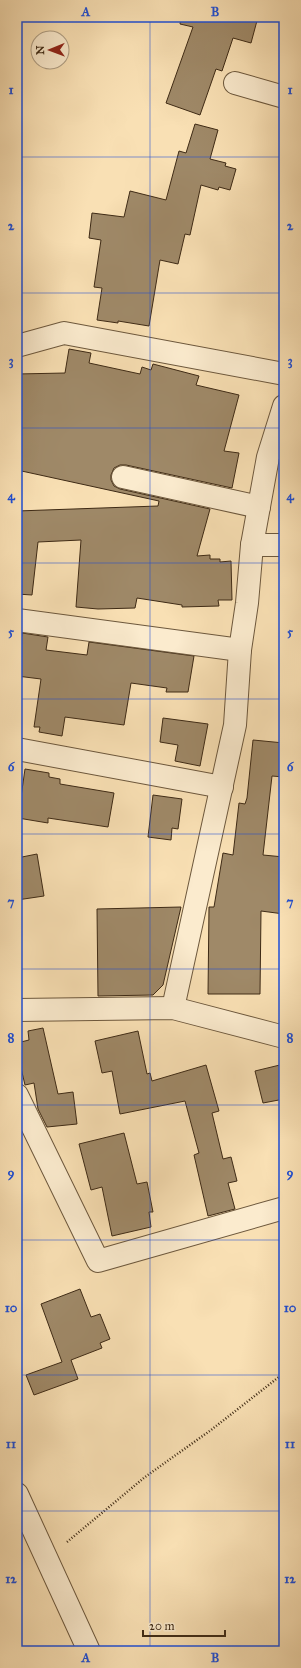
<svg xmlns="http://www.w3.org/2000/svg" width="301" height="1668" font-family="'IM FELL Great Primer',serif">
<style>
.building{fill:#9f8968;stroke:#3e2a15}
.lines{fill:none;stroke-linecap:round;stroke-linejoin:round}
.minor-casing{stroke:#6d583d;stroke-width:24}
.path{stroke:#3e2a15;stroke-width:2.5;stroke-dasharray:1 2;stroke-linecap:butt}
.minor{stroke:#fbebce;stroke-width:22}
.grid{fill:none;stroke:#1d4ed8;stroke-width:1;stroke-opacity:0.55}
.neatline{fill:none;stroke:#1d4ed8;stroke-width:1.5}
.grid-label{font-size:13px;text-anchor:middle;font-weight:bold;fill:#1d4ed8}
</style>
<rect width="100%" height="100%" fill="#f9e0b4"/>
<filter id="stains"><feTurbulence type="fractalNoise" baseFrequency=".005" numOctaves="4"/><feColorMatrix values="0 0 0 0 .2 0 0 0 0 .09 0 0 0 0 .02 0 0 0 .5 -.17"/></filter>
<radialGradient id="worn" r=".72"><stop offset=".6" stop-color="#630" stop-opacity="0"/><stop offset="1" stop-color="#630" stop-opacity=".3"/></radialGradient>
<g class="building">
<polygon points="181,17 258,17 251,43 233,38 222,71 216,69 200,115 166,103 193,27 180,24"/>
<polygon points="195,124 218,130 210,159 226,163 225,166 236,169 230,190 219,187 218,190 201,185 190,235 185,234 178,264 160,260 149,326 118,321 118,323 97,320 102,288 94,287 101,240 89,238 92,213 124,217 130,191 166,200 179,151 186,153"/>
<polygon points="69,349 91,353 89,363 140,374 142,367 151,370 153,364 199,376 196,385 239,395 224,451 239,453 232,488 126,465 120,465 114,468 111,475 111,480 114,486 120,489 210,509 197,556 210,555 210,559 220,559 220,562 231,561 232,600 218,600 219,606 182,607 182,605 137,598 135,608 98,609 76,607 81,540 38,542 32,595 17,594 17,511 158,506 159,501 17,470 17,374 65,373"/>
<polygon points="22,633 48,637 46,650 87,655 89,642 194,656 188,692 166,692 167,688 131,683 124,725 65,717 62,736 39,732 40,727 34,727 41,679 17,676"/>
<polygon points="163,718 208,724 200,766 175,761 178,745 160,742"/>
<polygon points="253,740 284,743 284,777 272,776 263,855 284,857 284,914 261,911 260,994 208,994 209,907 214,907 223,853 233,855 239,803 245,804 247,798"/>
<polygon points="25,769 49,773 49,777 60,779 60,784 114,793 108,827 48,818 48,823 18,818"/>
<polygon points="153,795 182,799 178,829 172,828 171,840 148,837"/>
<polygon points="37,854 44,896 17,900 17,858"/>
<polygon points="181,907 163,985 153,995 98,996 97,909"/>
<polygon points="43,1028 58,1094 73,1092 77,1124 47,1127 38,1109 34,1083 25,1085 17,1051 17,1043 29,1040 28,1031"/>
<polygon points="138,1031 147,1074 150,1073 152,1081 206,1065 219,1111 212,1113 223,1159 231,1157 237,1181 228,1183 235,1209 208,1216 194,1155 199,1153 185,1101 120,1114 112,1071 102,1073 95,1041"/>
<polygon points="284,1064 284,1099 263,1103 255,1071"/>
<polygon points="124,1133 137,1184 147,1182 153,1212 149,1212 151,1227 112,1236 102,1187 91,1190 79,1144"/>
<polygon points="80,1289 91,1317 100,1314 110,1339 100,1343 102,1348 71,1360 78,1379 34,1395 26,1375 62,1362 41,1304"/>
</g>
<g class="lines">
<g class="minor-casing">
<g id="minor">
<polyline points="235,83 284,97"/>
<polyline points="17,346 64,333 284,374"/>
<polyline points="123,477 259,507"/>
<polyline points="252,545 284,545"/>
<polyline points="17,620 240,650"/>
<polyline points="17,749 222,787"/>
<polyline points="173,1008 235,725 240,650 247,603 252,545 268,457 284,406"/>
<polyline points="17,1010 173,1008 284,1037"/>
<polyline points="17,1095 98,1261 284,1208"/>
<polyline points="17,1494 89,1651"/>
</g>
</g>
<polyline class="path" points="67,1542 145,1477 211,1430 284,1373"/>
<use href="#minor" class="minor"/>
</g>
<path class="grid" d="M150,17V1651M17,157H284M17,293H284M17,428H284M17,563H284M17,699H284M17,834H284M17,969H284M17,1105H284M17,1240H284M17,1375H284M17,1511H284"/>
<rect width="301" height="1668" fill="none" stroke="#f9e0b4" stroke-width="44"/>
<g transform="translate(50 50) rotate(269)"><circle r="19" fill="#fbebce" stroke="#af9e84"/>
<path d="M0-3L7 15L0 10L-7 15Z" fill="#8f2418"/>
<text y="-6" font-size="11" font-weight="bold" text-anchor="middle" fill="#3e2a15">N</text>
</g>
<path d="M143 1630v6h82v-6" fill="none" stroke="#3e2a15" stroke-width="2"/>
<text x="149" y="1630" font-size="12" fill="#3e2a15" stroke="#fbebce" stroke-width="3" paint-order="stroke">20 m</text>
<rect x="22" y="22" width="257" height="1624" class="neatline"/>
<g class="grid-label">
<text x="86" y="16">A</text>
<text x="215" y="16">B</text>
<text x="11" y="94">1</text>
<text x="290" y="94">1</text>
<text x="11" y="230">2</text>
<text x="290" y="230">2</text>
<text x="11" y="365">3</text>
<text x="290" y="365">3</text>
<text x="11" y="500">4</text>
<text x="290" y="500">4</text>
<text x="11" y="636">5</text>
<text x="290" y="636">5</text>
<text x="11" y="771">6</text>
<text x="290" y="771">6</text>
<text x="11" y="906">7</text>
<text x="290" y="906">7</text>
<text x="11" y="1042">8</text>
<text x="290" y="1042">8</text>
<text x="11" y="1177">9</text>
<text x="290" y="1177">9</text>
<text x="11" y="1312">10</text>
<text x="290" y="1312">10</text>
<text x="11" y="1448">11</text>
<text x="290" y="1448">11</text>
<text x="11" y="1583">12</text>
<text x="290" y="1583">12</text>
<text x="86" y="1662">A</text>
<text x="215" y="1662">B</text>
</g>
<rect width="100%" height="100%" filter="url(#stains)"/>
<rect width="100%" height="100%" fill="url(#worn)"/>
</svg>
